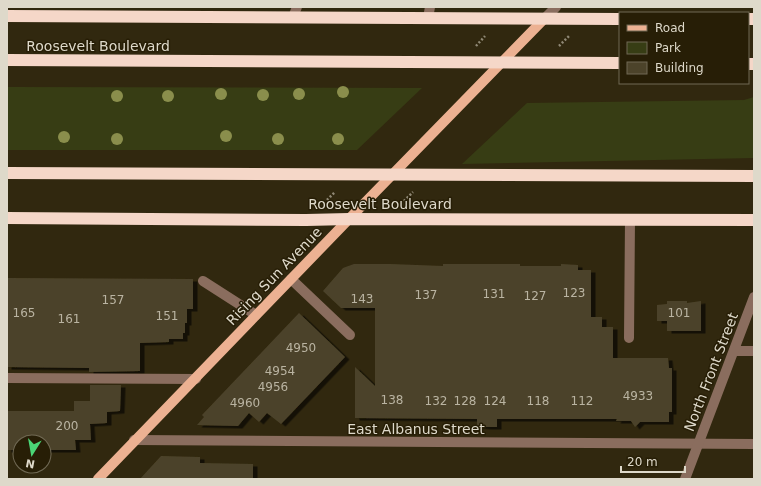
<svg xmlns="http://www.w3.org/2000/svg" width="761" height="486" font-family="'DejaVu Sans',sans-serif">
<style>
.green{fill:#373d14}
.building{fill:#4c432a;filter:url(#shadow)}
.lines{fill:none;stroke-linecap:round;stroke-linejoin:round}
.path{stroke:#908976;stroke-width:2.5;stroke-dasharray:2 2;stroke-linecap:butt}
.minor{stroke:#8a6d5e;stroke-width:10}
.major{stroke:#ecb192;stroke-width:10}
.highway{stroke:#f5d7c8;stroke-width:12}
.tree{fill:#8a8e4c}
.labels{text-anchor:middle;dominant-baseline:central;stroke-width:3;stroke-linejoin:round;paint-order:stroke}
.number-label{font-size:12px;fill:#bab4a2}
.street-label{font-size:14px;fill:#ded9ca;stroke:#271e06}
</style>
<defs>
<filter id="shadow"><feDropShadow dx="4.5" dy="2.5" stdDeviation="0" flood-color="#0009"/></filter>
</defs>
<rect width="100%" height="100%" fill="#31280f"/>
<g class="green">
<polygon points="7,87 422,88 357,150 7,150"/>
<polygon points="754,97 754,158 462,164 527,103 744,100"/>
</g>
<g class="building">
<polygon points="354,264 390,264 443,266 443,264 520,264 520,266 561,266 561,264 578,265 578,270 591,270 591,317 602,317 602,327 613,327 613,358 668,358 669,368 672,368 672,412 669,412 669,422 640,422 635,427 631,421 616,421 617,419 497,419 497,427 487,427 477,426 477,419 355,418 355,367 375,386 375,308 341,308 323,291 343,268"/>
<polygon points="7,278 193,279 193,309 187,309 187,323 185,323 185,333 183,333 183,339 169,339 169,342 140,343 140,371 89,372 89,368 7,367"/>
<polygon points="667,301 687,301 687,303 701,301 701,331 667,331 667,321 657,321 657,305 667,304"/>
<polygon points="299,313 345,357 281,424 267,413 259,422 249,413 238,426 197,425 204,417 202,415"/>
<polygon points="90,385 121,385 120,411 107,412 107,423 90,424 91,440 75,440 76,450 44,450 44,442 20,442 20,450 7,450 7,411 74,411 74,401 90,401"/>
<polygon points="161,456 200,457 200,463 253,464 253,479 140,479"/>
</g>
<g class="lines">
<g class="path">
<polyline points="476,46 485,36"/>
<polyline points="559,46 569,36"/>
<polyline points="327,200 335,192"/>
<polyline points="404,201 413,192"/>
</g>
<g class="minor">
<polyline points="293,17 297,7"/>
<polyline points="428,18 430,7"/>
<polyline points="544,19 556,7"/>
<polyline points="291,279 350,335"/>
<polyline points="203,281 256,315"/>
<polyline points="629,338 630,220"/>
<polyline points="734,351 754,351"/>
<polyline points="7,378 196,379"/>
<polyline points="134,440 754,444"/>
<polyline points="685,479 754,297"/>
</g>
<polyline class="major" points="98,479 349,219 544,19"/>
<g class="highway">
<polyline points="7,16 620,19"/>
<polyline points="748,19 754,19"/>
<polyline points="7,60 620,63"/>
<polyline points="748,64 754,64"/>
<polyline points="7,173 754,176"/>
<polyline points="7,218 306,220 349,219 754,220"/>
</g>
</g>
<g class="tree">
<circle cx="343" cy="92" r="6"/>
<circle cx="221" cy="94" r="6"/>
<circle cx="299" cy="94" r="6"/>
<circle cx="263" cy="95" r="6"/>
<circle cx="117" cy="96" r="6"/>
<circle cx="168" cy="96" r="6"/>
<circle cx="226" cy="136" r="6"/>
<circle cx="64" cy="137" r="6"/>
<circle cx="117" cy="139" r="6"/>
<circle cx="278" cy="139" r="6"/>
<circle cx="338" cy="139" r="6"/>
</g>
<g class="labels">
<g class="number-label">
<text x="574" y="293">123</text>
<text x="494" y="294">131</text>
<text x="426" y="295">137</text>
<text x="535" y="296">127</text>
<text x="362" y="299">143</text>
<text x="113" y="300">157</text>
<text x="24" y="313">165</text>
<text x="679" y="313">101</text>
<text x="167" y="316">151</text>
<text x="69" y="319">161</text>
<text x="301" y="348">4950</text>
<text x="280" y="371">4954</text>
<text x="273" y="387">4956</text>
<text x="638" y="396">4933</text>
<text x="392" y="400">138</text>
<text x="436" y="401">132</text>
<text x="465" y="401">128</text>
<text x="495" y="401">124</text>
<text x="538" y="401">118</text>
<text x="582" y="401">112</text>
<text x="245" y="403">4960</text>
<text x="67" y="426">200</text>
</g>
<g class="street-label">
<text x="98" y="46">Roosevelt Boulevard</text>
<text x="380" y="204">Roosevelt Boulevard</text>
<text transform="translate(274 276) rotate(-46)">Rising Sun Avenue</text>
<text transform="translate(711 372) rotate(-69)">North Front Street</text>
<text x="416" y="429">East Albanus Street</text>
</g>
</g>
<rect width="761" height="486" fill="none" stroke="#ded9ca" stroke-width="16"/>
<rect x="619" y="12" width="130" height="72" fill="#271e06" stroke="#706954"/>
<rect x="627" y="25" width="20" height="6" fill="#ecb192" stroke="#706954"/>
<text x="655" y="32" font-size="12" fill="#ded9ca">Road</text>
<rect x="627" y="42" width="20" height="12" fill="#373d14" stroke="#706954"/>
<text x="655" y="52" font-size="12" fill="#ded9ca">Park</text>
<rect x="627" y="62" width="20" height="12" fill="#4c432a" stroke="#706954"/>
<text x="655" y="72" font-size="12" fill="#ded9ca">Building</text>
<g transform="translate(32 454) rotate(191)"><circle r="19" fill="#271e06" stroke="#706954"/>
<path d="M0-3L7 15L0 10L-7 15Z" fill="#4bd677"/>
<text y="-6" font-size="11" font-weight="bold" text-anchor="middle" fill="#ded9ca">N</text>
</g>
<path d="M621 466v6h64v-6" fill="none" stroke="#ded9ca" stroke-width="2"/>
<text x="627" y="466" font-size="12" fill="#ded9ca" stroke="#271e06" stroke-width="3" paint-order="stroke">20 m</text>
</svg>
